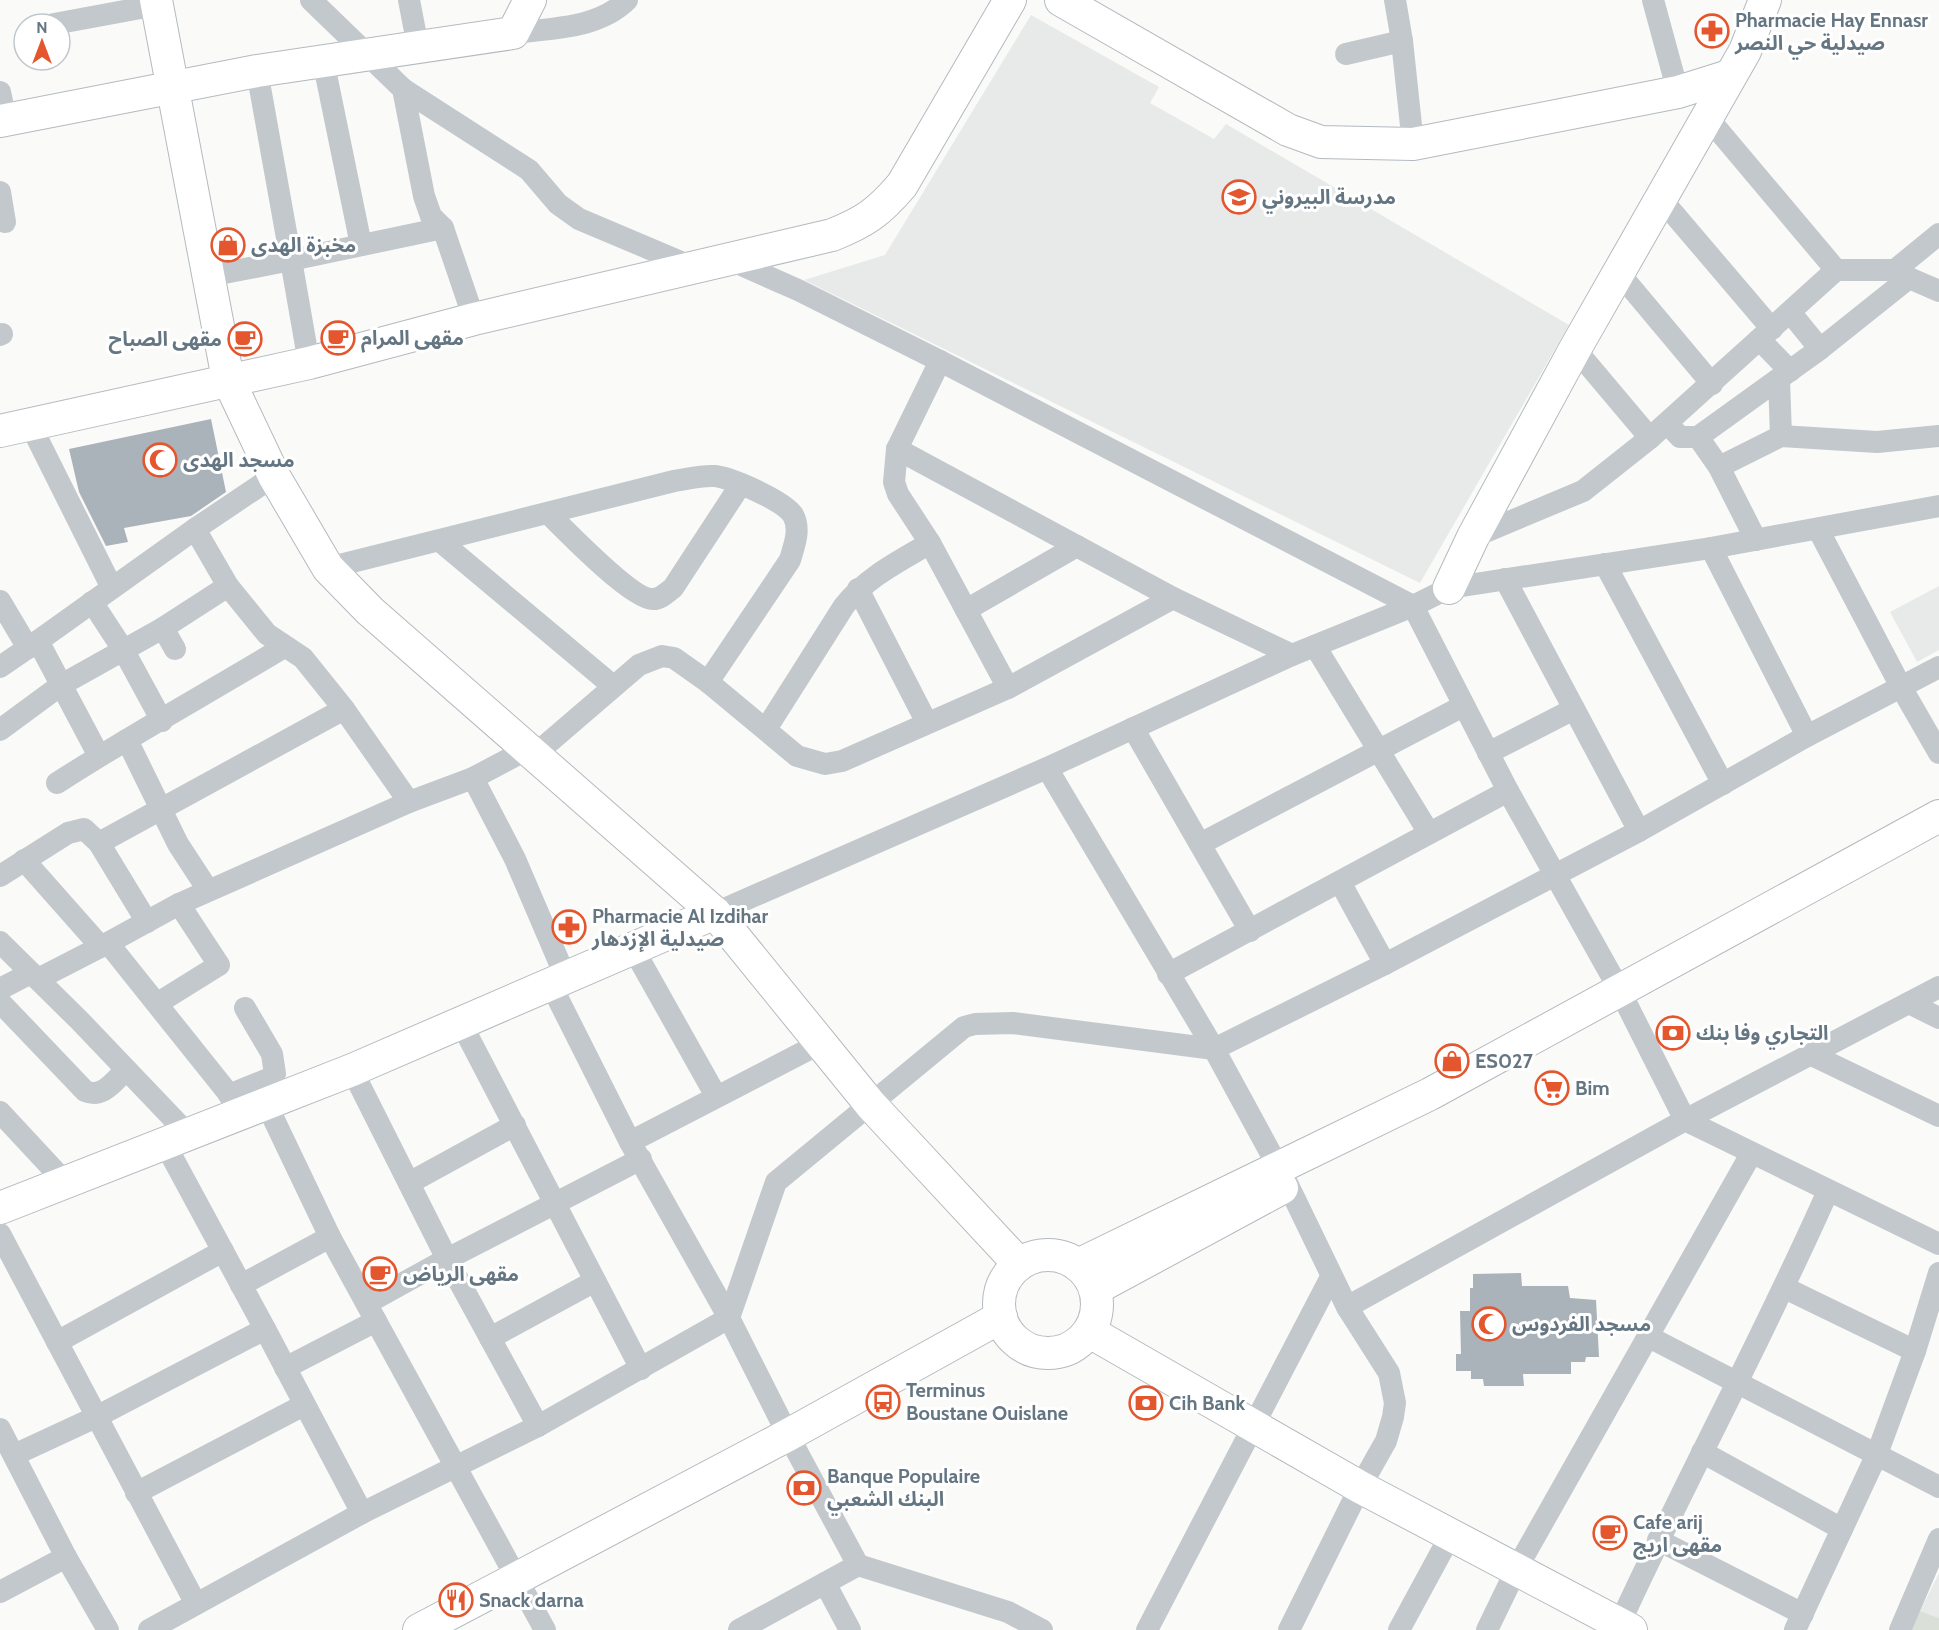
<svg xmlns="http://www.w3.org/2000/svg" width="1939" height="1630" font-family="Cabin,'Noto Sans Arabic',sans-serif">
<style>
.built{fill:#e8e9e9}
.green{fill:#dadfd7}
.building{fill:#aab3b9}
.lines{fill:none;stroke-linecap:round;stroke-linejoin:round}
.secondary-casing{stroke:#b3babf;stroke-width:34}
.street{stroke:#c3c8cc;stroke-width:22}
.secondary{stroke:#fff;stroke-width:32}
.labels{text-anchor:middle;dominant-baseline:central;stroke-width:6;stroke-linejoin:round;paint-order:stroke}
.poi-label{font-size:20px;font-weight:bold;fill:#657683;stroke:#fff;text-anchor:start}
</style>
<rect width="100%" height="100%" fill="#fafaf8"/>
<g class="built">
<polygon points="1031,15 1159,87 1150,103 1214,139 1226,124 1569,325 1420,583 804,280 885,255"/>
<polygon points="1939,586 1939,650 1917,662 1890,612"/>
<polygon points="1939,1573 1939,1618 1920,1611"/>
</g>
<polygon class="green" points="1920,1611 1939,1618 1939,1630 1911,1630"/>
<g class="building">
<polygon points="211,419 226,492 191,516 124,528 128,542 106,546 79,492 69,449"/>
<polygon points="1521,1273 1522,1286 1568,1286 1570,1298 1596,1300 1599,1357 1586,1357 1585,1362 1571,1362 1571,1374 1523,1374 1524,1386 1484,1386 1483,1379 1471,1379 1471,1371 1456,1371 1456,1354 1461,1354 1460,1311 1470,1311 1470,1288 1473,1288 1473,1274"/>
</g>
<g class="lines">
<g class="secondary-casing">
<g id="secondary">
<polyline points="156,0 228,379 274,476 328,568 370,611 715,913 871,1105 1019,1264"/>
<polyline points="1061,0 1288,130 1321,142 1413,144 1678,92 1729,76"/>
<polyline points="0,121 257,71 513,33 530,0"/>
<path d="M0,431L309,363L474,319L832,235C865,222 879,212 902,185L1010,0"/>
<polyline points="1449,588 1473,537 1575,349 1745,51 1765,0"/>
<polyline points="0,1208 352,1070 715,913"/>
<circle cx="1048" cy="1304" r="49"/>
<polyline points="1078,1265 1430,1094 1939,816"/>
<polyline points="1095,1289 1282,1188"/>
<polyline points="1090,1332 1360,1487 1631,1630"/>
<polyline points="419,1630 788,1435 1001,1317"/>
</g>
</g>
<g class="street">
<polyline points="311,0 403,89 529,170 558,204 579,219 695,268"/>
<polyline points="409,0 418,47"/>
<polyline points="1395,0 1402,41 1413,144"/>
<polyline points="1653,0 1678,92"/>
<polyline points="54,24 157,5"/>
<path d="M513,33C551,28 598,29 627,0"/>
<polyline points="1346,54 1402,41"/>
<polyline points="323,60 361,245"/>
<polyline points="257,71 291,260 443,228"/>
<polyline points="403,89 424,196 431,216 443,228 474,319"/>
<polyline points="0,92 6,120"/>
<polyline points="1708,118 1836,270 1895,270 1939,234"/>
<polyline points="0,192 5,222"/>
<polyline points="1662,200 1772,329"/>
<polyline points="730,260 798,290 940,361 1413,606 1508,791 1619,989 1685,1120 1939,1244"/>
<polyline points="1619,273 1712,384"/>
<polyline points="209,276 291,260 309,363"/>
<polyline points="1909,278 1939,291"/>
<polyline points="1790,312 1820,349"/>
<polyline points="0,335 2,334"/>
<polyline points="1760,340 1790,371"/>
<polyline points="1575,349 1650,438"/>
<polyline points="940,361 897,449 894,482 898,494 930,543 1008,688 1173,598 1292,655"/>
<polyline points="1779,379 1781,436"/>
<polyline points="1667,423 1680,437 1698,437 1719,467 1756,540"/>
<polyline points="30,424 112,588"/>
<polyline points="1698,437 1820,349 1909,278 1895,270"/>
<polyline points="897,449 1173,598"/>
<polyline points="1719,467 1781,436 1877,442 1939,436"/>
<polyline points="274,476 195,529 228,586 267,634 303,658 344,709 409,802"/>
<path d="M549,514C566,531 633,600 653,599C661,599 666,593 673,588L741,484"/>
<polyline points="1818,529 1901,687 1939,753"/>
<polyline points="1473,537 1583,491 1650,438 1836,270"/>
<polyline points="440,541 613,686"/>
<polyline points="1711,548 1807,736"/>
<polyline points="1605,564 1723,784"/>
<path d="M328,568L674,481C688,479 701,475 715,476C732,478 784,501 793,515C801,529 794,546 790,560L708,682"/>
<polyline points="1505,579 1639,831"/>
<polyline points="858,589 927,723"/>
<polyline points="0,601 28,648"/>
<polyline points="92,602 124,651 162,721"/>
<polyline points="966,610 1077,546"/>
<polyline points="163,628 175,649"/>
<polyline points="1315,646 1429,833"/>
<polyline points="0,667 38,641"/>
<polyline points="1133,728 1250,931"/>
<path d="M766,729L844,606C867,577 898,562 930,543"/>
<polyline points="0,730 61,685 163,628 228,586"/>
<polyline points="127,740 178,844 208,890"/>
<polyline points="1488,753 1574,709"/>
<polyline points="99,756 38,641 195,529"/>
<polyline points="533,756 639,665 662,656 674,658 708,682 797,756 825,764 842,761 1008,688"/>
<polyline points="1047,768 1214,1049 1288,1185 1347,1307 1685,1120 1939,987"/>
<polyline points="473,778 528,749"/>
<path d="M57,783C131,735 208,693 284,647"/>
<polyline points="99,843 344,709"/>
<polyline points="1200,844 1463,706"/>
<polyline points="24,860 101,947"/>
<polyline points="0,876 68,833 84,829 99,843 147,922"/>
<polyline points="1340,882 1385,964"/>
<polyline points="179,904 409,802 473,778 515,859 566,978"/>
<polyline points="715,913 1047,768 1292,655 1413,606 1449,588 1711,548 1939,506"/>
<polyline points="0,942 79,1020 187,1133"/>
<polyline points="108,943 179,904 219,965 158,1003"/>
<polyline points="634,950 716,1096"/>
<polyline points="1168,974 1508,791"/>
<polyline points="38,979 108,943 244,1113"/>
<polyline points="551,985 630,1142 729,1318 788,1435 858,1565 1008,1612 1042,1630"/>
<polyline points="0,989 31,973"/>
<path d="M0,1002L85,1091C103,1099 114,1081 126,1070"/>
<polyline points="1909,1003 1939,1018"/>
<polyline points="461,1023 641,1369"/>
<polyline points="1812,1055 1939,1116"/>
<polyline points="352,1070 447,1259 367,1303"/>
<polyline points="229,1095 273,1077 275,1074 272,1054 245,1008"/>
<polyline points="266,1103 330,1237 545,1630"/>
<polyline points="0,1112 66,1183"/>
<polyline points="630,1142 819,1044"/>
<polyline points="409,1183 515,1125"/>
<polyline points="0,1234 196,1604"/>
<polyline points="241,1285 330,1237"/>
<polyline points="1785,1288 1915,1351 1939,1273"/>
<polyline points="265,1329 362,1513"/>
<polyline points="1649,1337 1939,1487"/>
<polyline points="490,1338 595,1281"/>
<polyline points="57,1342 223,1251"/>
<polyline points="285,1368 376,1321"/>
<polyline points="538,1426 447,1259 641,1159"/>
<polyline points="0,1429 66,1557 108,1630"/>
<polyline points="1702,1452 1842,1529"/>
<polyline points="14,1455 96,1417 265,1329 164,1142"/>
<polyline points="136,1493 304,1405"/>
<polyline points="1658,1540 1803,1614"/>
<polyline points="825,1583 850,1630"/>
<polyline points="0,1592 66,1557"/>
<path d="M1619,1625C1686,1479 1763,1338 1828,1191"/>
<polyline points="149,1630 362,1513 538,1426 729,1318 776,1182 964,1027 975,1024 1013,1023 1214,1049 1385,964 1639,831 1807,736 1939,667"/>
<polyline points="739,1630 858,1565"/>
<polyline points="1147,1630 1331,1277"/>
<polyline points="1289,1630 1360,1487 1386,1441 1393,1417 1395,1403 1389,1373 1347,1307"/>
<polyline points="1399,1630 1450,1536"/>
<polyline points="1487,1630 1517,1568 1751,1154"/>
<polyline points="1795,1630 1877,1454 1915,1351"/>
<polyline points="1900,1630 1939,1539"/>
</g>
<use href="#secondary" class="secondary"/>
</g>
<defs>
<g id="pharmacy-ring" transform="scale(1.725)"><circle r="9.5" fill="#fff" stroke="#e4572e" stroke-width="1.5"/><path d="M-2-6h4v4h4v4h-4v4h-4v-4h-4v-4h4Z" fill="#e4572e"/></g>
<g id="school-ring" transform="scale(1.725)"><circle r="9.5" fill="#fff" stroke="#e4572e" stroke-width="1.5"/><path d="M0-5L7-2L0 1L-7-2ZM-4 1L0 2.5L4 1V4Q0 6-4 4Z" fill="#e4572e"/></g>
<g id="shop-ring" transform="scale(1.725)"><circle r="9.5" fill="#fff" stroke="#e4572e" stroke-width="1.5"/><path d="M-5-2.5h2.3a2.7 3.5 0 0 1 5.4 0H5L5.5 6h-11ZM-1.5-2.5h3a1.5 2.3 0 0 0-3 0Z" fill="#e4572e"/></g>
<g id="cafe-ring" transform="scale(1.725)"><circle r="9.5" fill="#fff" stroke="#e4572e" stroke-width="1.5"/><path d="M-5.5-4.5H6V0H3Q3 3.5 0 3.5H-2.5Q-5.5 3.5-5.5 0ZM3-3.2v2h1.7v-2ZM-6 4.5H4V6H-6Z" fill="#e4572e"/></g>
<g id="mosque-ring" transform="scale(1.725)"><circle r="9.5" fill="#fff" stroke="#e4572e" stroke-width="1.5"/><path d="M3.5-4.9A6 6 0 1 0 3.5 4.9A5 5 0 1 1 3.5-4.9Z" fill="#e4572e"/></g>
<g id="bank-ring" transform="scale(1.725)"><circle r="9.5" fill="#fff" stroke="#e4572e" stroke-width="1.5"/><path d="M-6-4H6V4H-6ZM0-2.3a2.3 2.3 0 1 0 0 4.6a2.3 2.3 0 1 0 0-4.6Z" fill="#e4572e"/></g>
<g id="supermarket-ring" transform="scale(1.725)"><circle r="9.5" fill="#fff" stroke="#e4572e" stroke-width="1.5"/><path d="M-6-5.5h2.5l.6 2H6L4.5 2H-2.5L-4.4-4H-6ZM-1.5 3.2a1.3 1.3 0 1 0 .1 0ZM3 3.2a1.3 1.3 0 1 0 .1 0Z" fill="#e4572e"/></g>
<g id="bus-ring" transform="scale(1.725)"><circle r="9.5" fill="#fff" stroke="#e4572e" stroke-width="1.5"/><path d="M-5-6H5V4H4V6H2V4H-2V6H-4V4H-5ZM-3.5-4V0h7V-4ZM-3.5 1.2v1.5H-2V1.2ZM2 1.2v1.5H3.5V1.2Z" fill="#e4572e"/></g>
<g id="restaurant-ring" transform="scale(1.725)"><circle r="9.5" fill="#fff" stroke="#e4572e" stroke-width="1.5"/><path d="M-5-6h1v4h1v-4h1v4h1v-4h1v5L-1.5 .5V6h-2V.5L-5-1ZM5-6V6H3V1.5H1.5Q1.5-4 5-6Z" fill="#e4572e"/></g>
</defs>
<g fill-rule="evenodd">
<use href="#pharmacy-ring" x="1712" y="31"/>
<use href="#school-ring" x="1239" y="197"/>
<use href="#shop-ring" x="228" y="245"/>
<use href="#cafe-ring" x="338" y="338"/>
<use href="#cafe-ring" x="245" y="339"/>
<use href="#mosque-ring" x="160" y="460"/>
<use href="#pharmacy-ring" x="569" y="927"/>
<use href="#bank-ring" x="1673" y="1033"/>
<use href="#shop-ring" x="1452" y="1061"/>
<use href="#supermarket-ring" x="1552" y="1088"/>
<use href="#cafe-ring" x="380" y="1274"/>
<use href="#mosque-ring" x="1489" y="1324"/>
<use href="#bus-ring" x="883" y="1402"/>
<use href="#bank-ring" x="1146" y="1403"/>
<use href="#bank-ring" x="804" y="1488"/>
<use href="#cafe-ring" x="1610" y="1533"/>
<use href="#restaurant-ring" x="456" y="1600"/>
</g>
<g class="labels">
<g class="poi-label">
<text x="1735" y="20">Pharmacie Hay Ennasr<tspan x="1735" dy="23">صيدلية حي النصر</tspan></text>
<text x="1262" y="197">مدرسة البيروني</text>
<text x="251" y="245">مخبزة الهدى</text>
<text x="361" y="338">مقهى المرام</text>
<text x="222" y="339" text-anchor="end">مقهى الصباح</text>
<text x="183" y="460">مسجد الهدى</text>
<text x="592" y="916">Pharmacie Al Izdihar<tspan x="592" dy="23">صيدلية الإزدهار</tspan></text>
<text x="1696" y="1033">التجاري وفا بنك</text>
<text x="1475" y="1061">ES027</text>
<text x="1575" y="1088">Bim</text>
<text x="403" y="1274">مقهى الرياض</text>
<text x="1512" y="1324">مسجد الفردوس</text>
<text x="906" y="1390">Terminus<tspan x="906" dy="23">Boustane Ouislane</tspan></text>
<text x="1169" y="1403">Cih Bank</text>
<text x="827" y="1476">Banque Populaire<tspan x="827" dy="23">البنك الشعبي</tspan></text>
<text x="1633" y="1522">Cafe arij<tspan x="1633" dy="23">مقهى اريج</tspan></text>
<text x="479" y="1600">Snack darna</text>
</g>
</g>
<g transform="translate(42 42)"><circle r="28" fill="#ffffff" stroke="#c1c8cd" stroke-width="1.5"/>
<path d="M0-4.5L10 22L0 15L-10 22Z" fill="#e4572e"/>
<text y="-9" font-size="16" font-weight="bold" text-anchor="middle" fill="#657683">N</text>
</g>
</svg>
